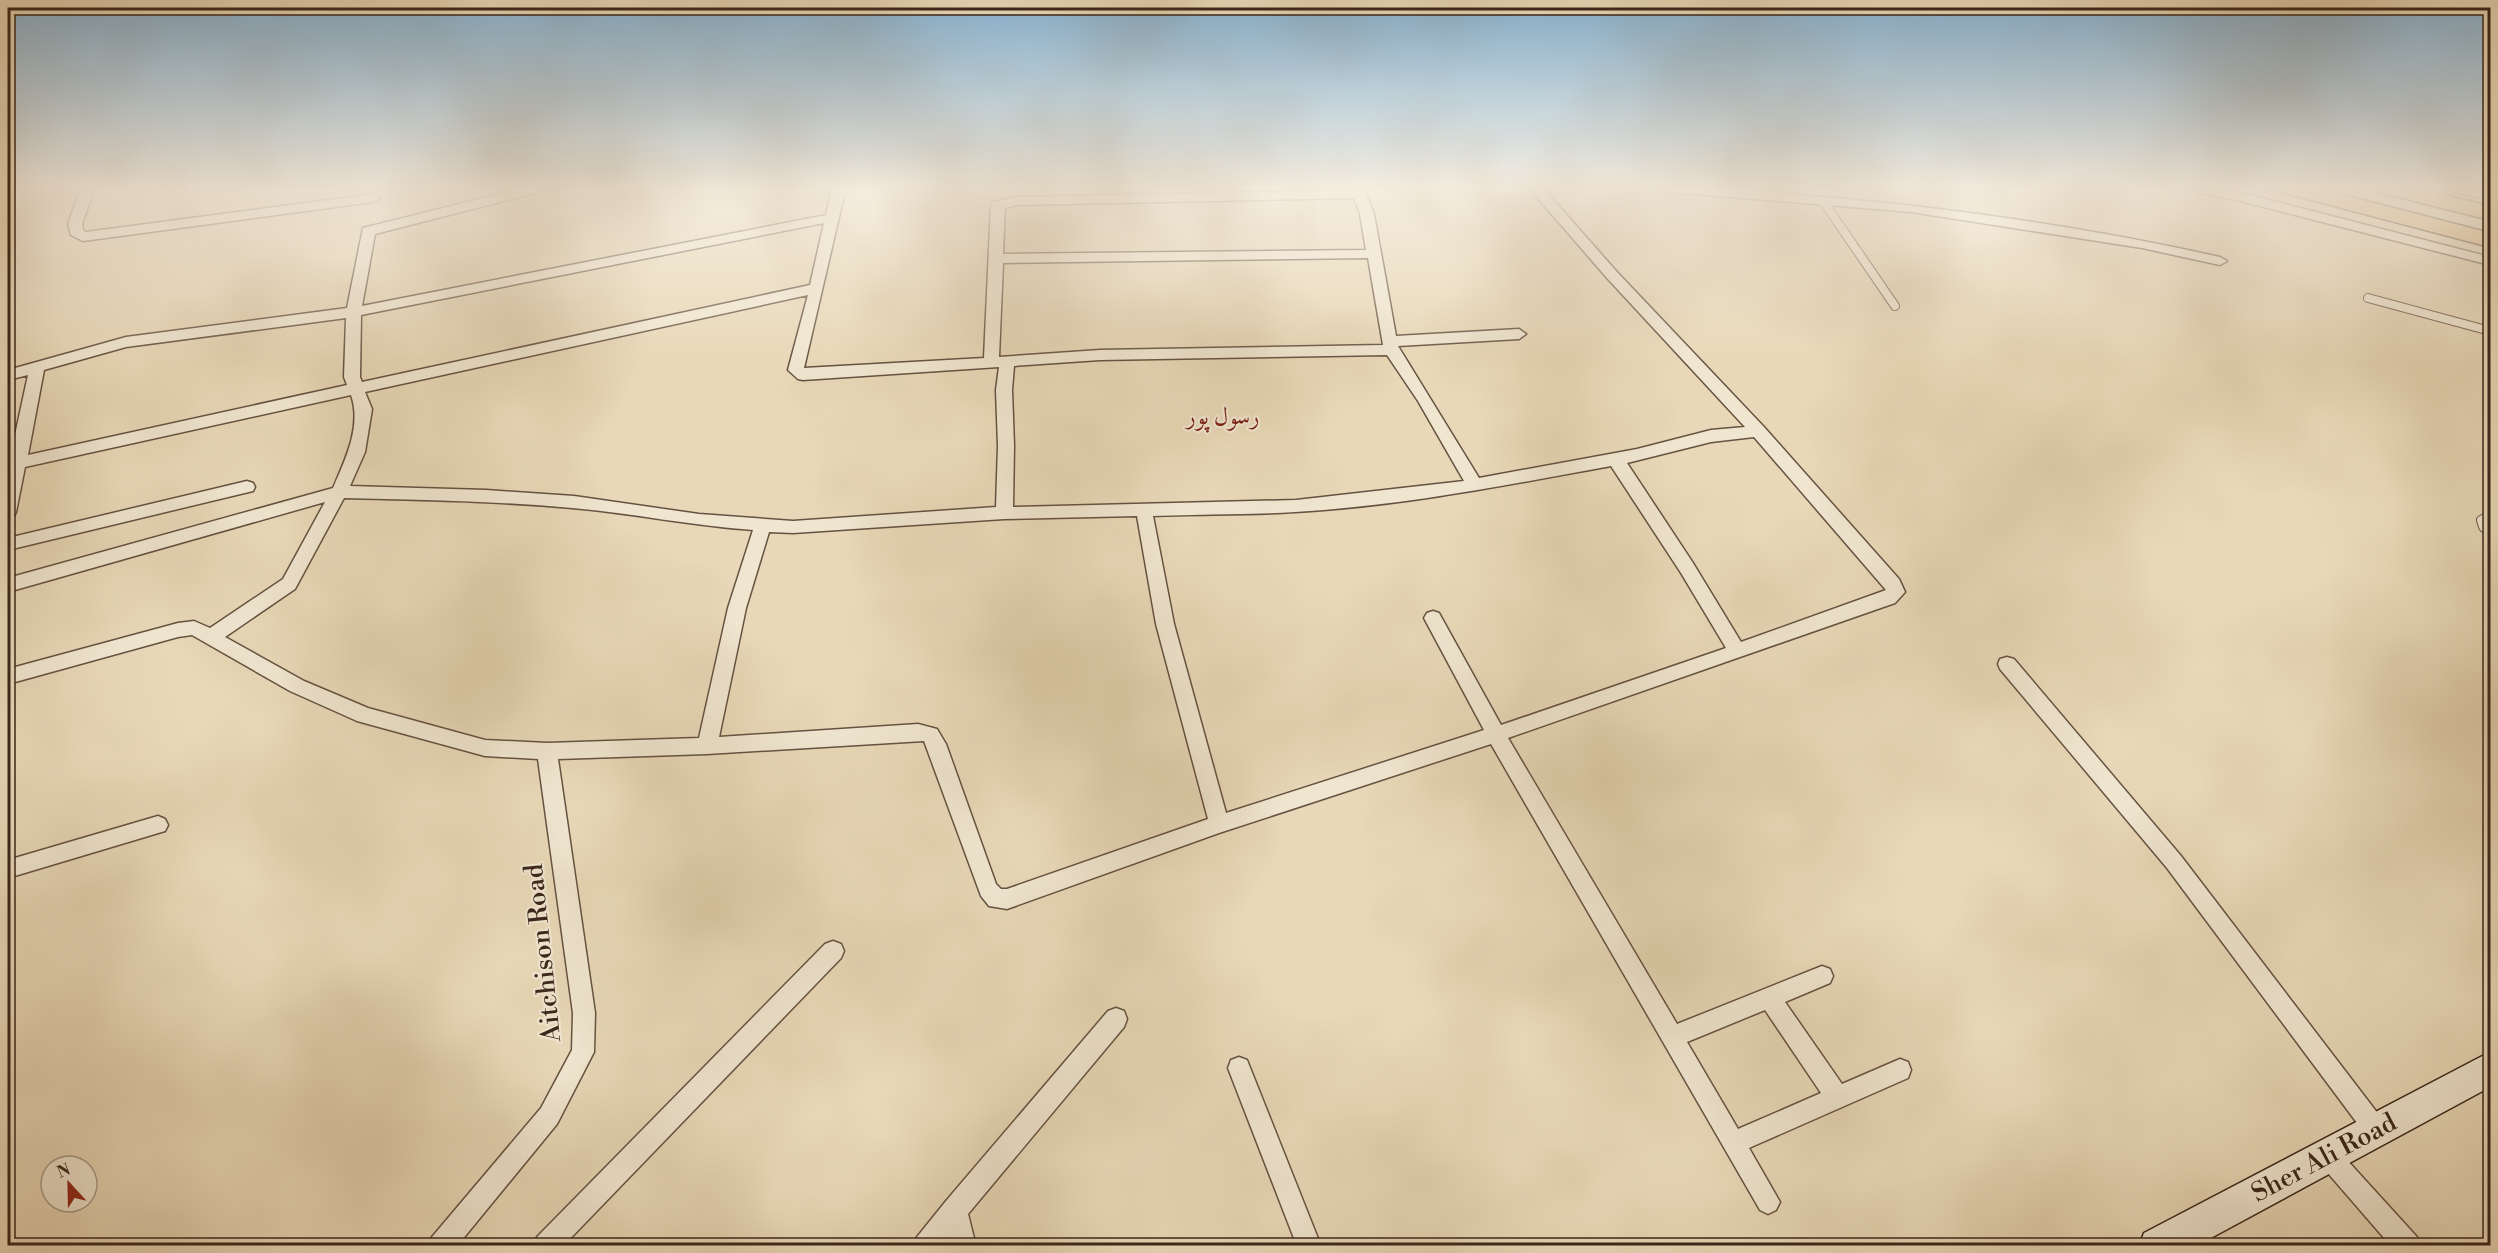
<svg xmlns="http://www.w3.org/2000/svg" width="2498" height="1253" font-family="'Libre Bodoni',Amiri,serif">
<style>
.lines{fill:none;stroke-linecap:round;stroke-linejoin:round}
.lane-casing{stroke:#665242;stroke-width:10}
.street-casing{stroke:#665242;stroke-width:3}
.secondary-casing{stroke:#3a261b;stroke-width:3}
.primary-casing{stroke:#3a261b;stroke-width:3}
.lane{stroke:#f0e6d0;stroke-width:8}
.street{fill:#f0e6d0;fill-rule:evenodd}
.secondary{fill:#f0e6d0;fill-rule:evenodd}
.primary{fill:#e4bc7c;fill-rule:evenodd}
.labels{text-anchor:middle;dominant-baseline:central;stroke-width:4.5;stroke-linejoin:round;paint-order:stroke}
.quarter-label{font-size:24px;fill:#7a1f14;stroke:#f0e6d0}
.near-street-label{font-size:26px;fill:#3a261b;stroke:#f0e6d0}
</style>
<rect width="100%" height="100%" fill="#e8d8b7"/>
<filter id="stains"><feTurbulence type="fractalNoise" baseFrequency=".00333" numOctaves="4"/><feColorMatrix values="0 0 0 0 .2 0 0 0 0 .09 0 0 0 0 .02 0 0 0 .5 -.17"/></filter>
<radialGradient id="worn" r=".72"><stop offset=".6" stop-color="#630" stop-opacity="0"/><stop offset="1" stop-color="#630" stop-opacity=".3"/></radialGradient>
<g class="lines">
<g class="lane-casing">
<g id="lane">
<polyline points="1823,201 1895,306"/>
<polyline points="2368,298 2490,331"/>
<polyline points="2490,515 2481,520 2483,527 2490,533"/>
</g>
</g>
<g class="street-casing">
<g id="street">
<polygon points="81,187 95,187 82,224 83,230 86,232 373,194 380,198 373,202 83,241 71,235 68,224"/>
<path d="M527,187H549L547,190L375,234L362,306L826,215L832,187H846L804,368L984,358L991,205L993,202L1017,197L1351,190L1349,187H1363L1374,214L1396,336L1519,329L1526,334L1519,339L1398,346L1479,478L1637,449L1711,430L1745,427L1607,278L1528,187H1542L1617,272L1764,427L1899,579L1905,592L1895,603L1508,738L1677,1024L1822,966L1830,969L1833,976L1830,983L1785,1002L1842,1084L1900,1059L1908,1062L1911,1070L1908,1078L1749,1148L1780,1202L1776,1210L1768,1214L1760,1210L1491,744L1219,833L1007,909L989,906L981,896L924,741L707,754L558,759L595,1013L594,1052L557,1124L457,1246H429L432,1237L541,1108L572,1050L573,1013L538,759L485,756L357,721L290,691L192,635L178,637L8,684V669L178,623L194,621L210,628L283,579L325,502L8,592V578L333,488C345,460 362,426 351,395L25,467L16,512L14,516L8,518L9,463L28,375L8,380V370L126,337L347,308L363,228ZM1354,198L1360,214L1366,250L1003,254L1005,208L1017,205ZM824,223L810,285L362,382L360,377L361,315ZM1368,258L1383,345L1100,350L999,357L1003,263ZM808,295L788,370L798,379L803,380L999,367L996,390L998,446L996,507L793,521L699,514L574,496L486,490L350,486L365,452L372,409L365,392ZM346,318L344,377L347,385L28,455L44,370L126,347ZM1387,355L1418,401L1464,481L1296,500L1013,507L1014,446L1012,390L1014,366L1100,360ZM1754,437L1886,590L1741,642L1693,563L1627,463L1711,442ZM1611,466L1681,573L1726,648L1501,725L1439,613L1433,611L1427,613L1424,618L1484,730L1226,813L1174,624L1153,516C1201,514 1248,515 1295,512C1402,506 1507,485 1611,466ZM344,498C420,500 496,501 572,508C632,513 692,526 753,530L728,608L699,738L547,743L485,740L368,708L304,681L225,637L295,589ZM1137,516L1156,624L1208,819L1007,889H1001L996,884L946,744L937,729L918,724L719,737L746,608L769,532L793,533L1004,519ZM1765,1010L1821,1093L1738,1129L1687,1042Z"/>
<path d="M1650,187C1703,183 1757,191 1810,196C1947,207 2085,227 2220,257L2227,261L2220,265L2142,248L1911,212L1657,191Z"/>
<polygon points="2183,187 2210,187 2242,193 2490,257 2490,265 2236,200 2185,190"/>
<polygon points="2445,187 2468,187 2490,192 2490,200 2447,190"/>
<polygon points="247,481 253,483 255,487 253,491 8,550 8,538"/>
<polygon points="2007,657 2014,659 2181,856 2385,1123 2389,1131 2385,1139 2377,1143 2369,1139 2167,868 2000,669 1998,664 2000,659"/>
<polygon points="158,816 165,819 168,825 165,831 8,878 8,860"/>
<polygon points="833,941 841,944 844,951 841,958 563,1246 534,1246 537,1237 825,944"/>
<polygon points="1116,1008 1124,1011 1127,1019 1124,1027 968,1214 976,1246 952,1246 950,1237 942,1246 914,1246 917,1237 946,1201 1108,1011"/>
<polygon points="1239,1057 1247,1060 1321,1246 1297,1246 1228,1068 1231,1060"/>
<polygon points="2328,1144 2336,1148 2417,1237 2420,1246 2391,1246 2320,1164 2316,1156 2320,1148"/>
</g>
</g>
<g class="secondary-casing">
<polygon id="secondary" points="2490,1052 2490,1087 2196,1246 2139,1246 2144,1233"/>
</g>
<g class="primary-casing">
<g id="primary">
<polygon points="2277,187 2313,187 2490,233 2490,247 2280,192"/>
<polygon points="2375,187 2412,187 2490,206 2490,220 2378,192"/>
</g>
</g>
<use href="#lane" class="lane"/>
<use href="#street" class="street"/>
<use href="#secondary" class="secondary"/>
<use href="#primary" class="primary"/>
</g>
<linearGradient id="sky" x2="0" y2="1"><stop stop-color="#89b5d5"/><stop offset="0.52" stop-color="#f5eddf"/><stop offset="1" stop-color="#f5eddf" stop-opacity="0"/></linearGradient>
<rect width="2498" height="362" fill="url(#sky)"/>
<g class="labels">
<g class="quarter-label">
<text x="1223" y="417">رسول پور</text>
</g>
<g class="near-street-label">
<text transform="translate(543 953) rotate(-96)">Aitchison Road</text>
<text transform="translate(2324 1158) rotate(-28)">Sher Ali Road</text>
</g>
</g>
<rect width="2498" height="1253" fill="none" stroke="#e8d8b7" stroke-width="30"/>
<rect x="9" y="9" width="2480" height="1235" fill="none" stroke="#3a261b" stroke-width="3"/>
<rect x="15" y="15" width="2468" height="1223" fill="none" stroke="#3a261b" stroke-width="1.5"/>
<g transform="translate(69 1184) rotate(338)"><circle r="28" fill="#f0e6d0" stroke="#a79988" stroke-width="1.5"/>
<path d="M0-4.5L10 22L0 15L-10 22Z" fill="#8f2418"/>
<text y="-9" font-size="16" font-weight="bold" text-anchor="middle" fill="#3a261b">N</text>
</g>
<rect width="100%" height="100%" filter="url(#stains)"/>
<rect width="100%" height="100%" fill="url(#worn)"/>
</svg>
